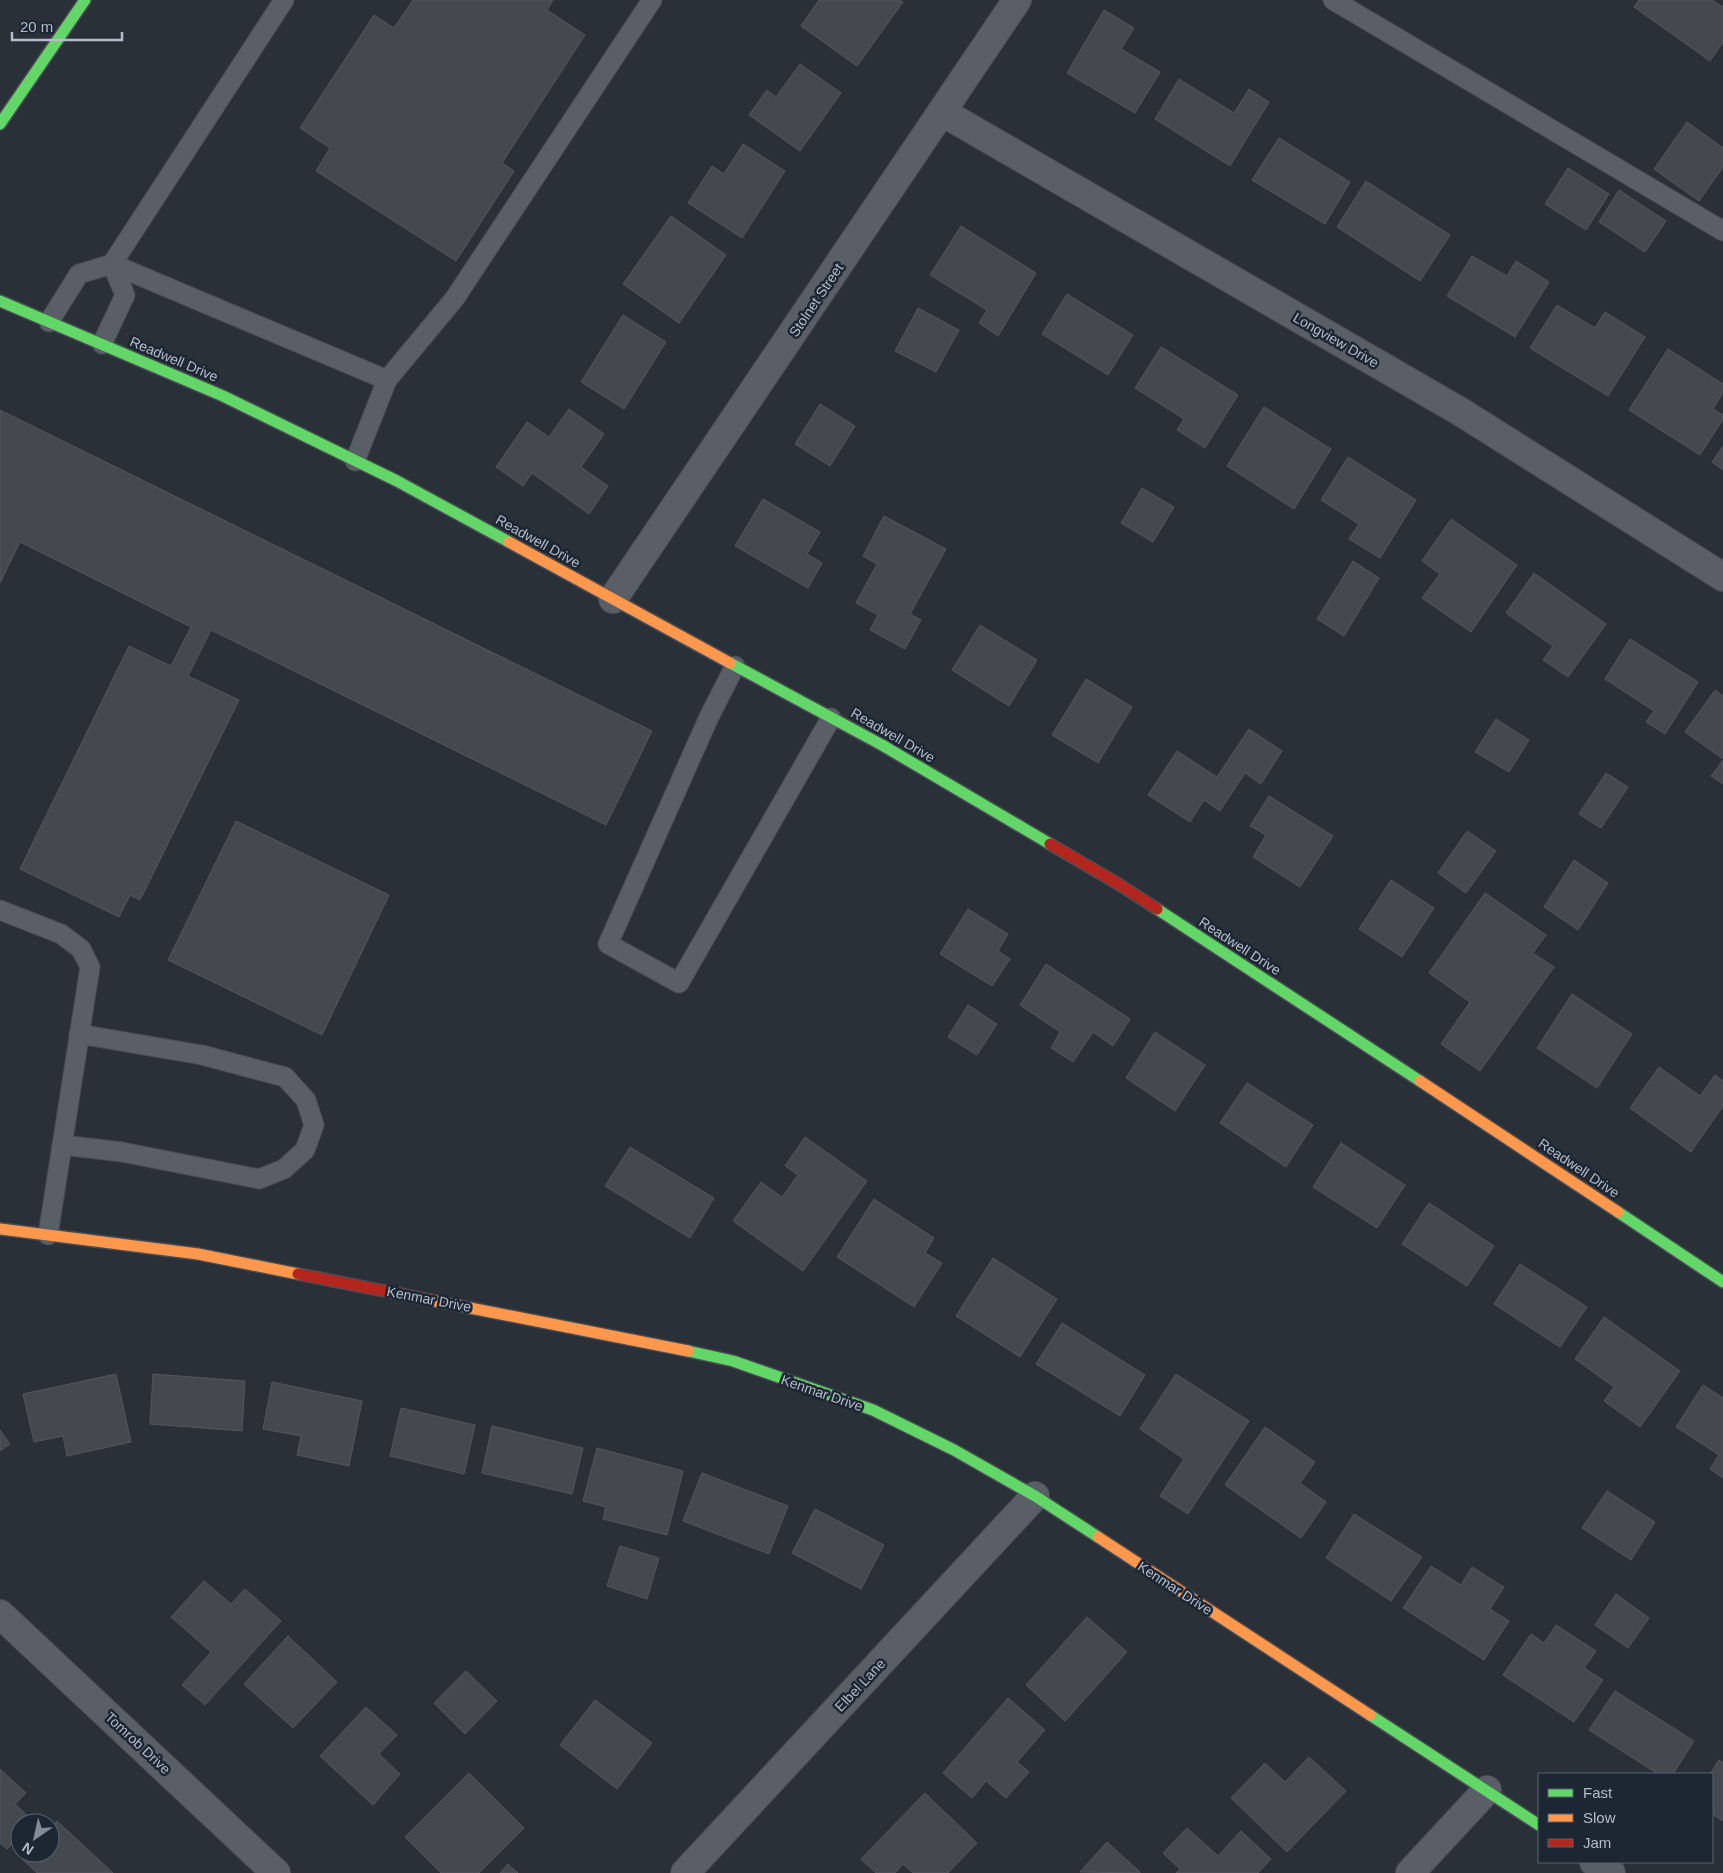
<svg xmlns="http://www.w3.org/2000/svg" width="1723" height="1873" font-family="Helvetica,sans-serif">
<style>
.building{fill:#444950;stroke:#52575f}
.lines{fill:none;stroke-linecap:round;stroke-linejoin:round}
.lane-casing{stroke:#484c53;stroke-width:21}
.street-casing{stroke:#484c53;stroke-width:30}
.fast-casing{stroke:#484c53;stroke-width:14}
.slow-casing{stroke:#484c53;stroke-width:14}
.jam-casing{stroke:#484c53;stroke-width:14}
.lane{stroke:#5a5e66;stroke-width:19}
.street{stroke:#5a5e66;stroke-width:28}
.fast{stroke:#63d668;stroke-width:11}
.slow{stroke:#ff974d;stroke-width:11}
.jam{stroke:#b3261e;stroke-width:11}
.labels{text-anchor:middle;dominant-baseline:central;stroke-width:5;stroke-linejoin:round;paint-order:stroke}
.street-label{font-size:14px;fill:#b4bcc9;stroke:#1d2633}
</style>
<rect width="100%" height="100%" fill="#2a3038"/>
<g class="building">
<polygon points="413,0 553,0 547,10 585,35 502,163 514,171 456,261 316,171 330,148 300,128 374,15 394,28"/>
<polygon points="819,0 899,0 903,2 857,66 801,26"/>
<polygon points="1639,0 1712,0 1723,7 1723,42 1710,61 1634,7"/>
<polygon points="1104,10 1134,28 1121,49 1160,72 1135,113 1067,73"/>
<polygon points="800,64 841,93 800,151 749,115 767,90 776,97"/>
<polygon points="1179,79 1234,113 1249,89 1269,102 1230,166 1155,119"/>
<polygon points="1687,122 1723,148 1723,167 1699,201 1654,169"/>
<polygon points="1279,138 1350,182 1325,224 1252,180"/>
<polygon points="743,144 785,171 742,238 688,203 712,166 724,174"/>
<polygon points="1568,168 1609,194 1586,230 1545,204"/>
<polygon points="1366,181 1450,235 1420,281 1337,227"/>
<polygon points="1619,190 1666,221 1645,252 1599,222"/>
<polygon points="671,216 726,255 679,323 623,284"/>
<polygon points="961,226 1036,273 998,336 979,323 987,310 930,275"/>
<polygon points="1472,256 1507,276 1516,261 1549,282 1515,337 1447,296"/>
<polygon points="1067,294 1133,335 1108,375 1042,334"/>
<polygon points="1557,305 1595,328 1605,312 1645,337 1608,396 1530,348"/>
<polygon points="918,308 959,330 936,372 895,351"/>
<polygon points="623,315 666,342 624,409 581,382"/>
<polygon points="1161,347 1238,395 1205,448 1177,430 1184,419 1135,388"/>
<polygon points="1668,349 1723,384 1723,392 1713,409 1723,415 1723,419 1700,455 1629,410"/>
<polygon points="820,404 855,426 830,466 795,444"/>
<polygon points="1264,407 1331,449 1294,509 1227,466"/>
<polygon points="569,409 604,434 581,467 608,486 589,514 532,473 523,486 496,467 527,422 549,437"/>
<polygon points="0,410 652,731 606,825 211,630 188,676 239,700 140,900 130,895 119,917 20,869 129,646 171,666 191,627 20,542 0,583"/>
<polygon points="1723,446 1723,470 1712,462"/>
<polygon points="1348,457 1416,500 1380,558 1349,539 1359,524 1321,500"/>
<polygon points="1142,488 1174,507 1153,542 1121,523"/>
<polygon points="763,499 820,532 807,554 822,563 808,588 735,546"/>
<polygon points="884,516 946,549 910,614 921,620 905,649 870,630 878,615 856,603 877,564 863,556"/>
<polygon points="1451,519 1517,565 1471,632 1422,598 1440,574 1422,561"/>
<polygon points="1353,561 1379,578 1344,636 1317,619"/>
<polygon points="1534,573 1606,624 1568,677 1543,660 1553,646 1506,613"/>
<polygon points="980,625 1037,660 1009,706 952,670"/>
<polygon points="1630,639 1698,682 1665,734 1646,722 1654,711 1605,679"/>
<polygon points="1086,679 1132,707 1098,763 1052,735"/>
<polygon points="1715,690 1723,696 1723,759 1685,732"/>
<polygon points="1496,719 1529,740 1509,772 1475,752"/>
<polygon points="1249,729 1282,751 1261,784 1245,773 1220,811 1204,800 1190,822 1148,795 1177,751 1217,777"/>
<polygon points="1723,760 1723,784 1711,776"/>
<polygon points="1606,773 1628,787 1601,828 1579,814"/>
<polygon points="1269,796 1333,836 1300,887 1253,857 1266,835 1250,826"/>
<polygon points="236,821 389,895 322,1035 168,960"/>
<polygon points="1467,831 1496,851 1466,893 1438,873"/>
<polygon points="1574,860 1608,883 1578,930 1544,907"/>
<polygon points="1391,880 1434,908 1402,957 1359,929"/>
<polygon points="1485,893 1546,935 1533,953 1554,967 1480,1071 1441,1044 1470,1002 1429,973"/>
<polygon points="968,909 1008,934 998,951 1010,959 992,986 940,954"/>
<polygon points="1046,964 1130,1019 1113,1046 1093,1032 1073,1062 1051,1048 1060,1032 1020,1005"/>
<polygon points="1572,994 1632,1034 1597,1088 1537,1048"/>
<polygon points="968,1005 997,1024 977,1055 948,1037"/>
<polygon points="1155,1032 1205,1065 1175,1111 1126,1078"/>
<polygon points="1659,1067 1700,1096 1715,1075 1723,1081 1723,1106 1691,1152 1630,1108"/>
<polygon points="1247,1083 1313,1125 1286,1167 1220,1123"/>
<polygon points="805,1137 867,1181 803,1271 733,1221 761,1182 782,1197 798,1175 785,1166"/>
<polygon points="1341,1143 1405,1185 1377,1228 1313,1187"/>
<polygon points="630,1147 714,1198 690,1238 605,1186"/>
<polygon points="874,1199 934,1238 925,1253 942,1263 914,1307 837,1257"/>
<polygon points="1429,1203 1494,1246 1467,1286 1402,1244"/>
<polygon points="993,1258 1057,1299 1020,1357 956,1316"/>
<polygon points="1520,1264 1587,1307 1560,1347 1494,1304"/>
<polygon points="1604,1317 1680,1371 1640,1427 1604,1401 1614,1387 1575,1359"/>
<polygon points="1062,1323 1145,1375 1120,1416 1036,1364"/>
<polygon points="116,1374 131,1442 67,1456 63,1436 34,1442 23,1394"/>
<polygon points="153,1374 245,1381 242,1431 150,1424"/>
<polygon points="1176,1374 1249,1421 1188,1514 1160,1496 1184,1459 1140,1429"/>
<polygon points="272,1382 362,1401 349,1466 297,1455 301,1436 263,1429"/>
<polygon points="1703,1385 1723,1398 1723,1478 1710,1469 1719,1455 1676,1427"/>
<polygon points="401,1408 475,1425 464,1474 390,1456"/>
<polygon points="492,1426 583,1448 572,1494 482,1473"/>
<polygon points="1265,1427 1315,1462 1300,1483 1326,1502 1301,1538 1225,1485"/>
<polygon points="0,1430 10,1444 0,1451"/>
<polygon points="597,1448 683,1471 667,1535 603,1519 606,1507 583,1501"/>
<polygon points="702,1473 788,1506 769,1554 683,1521"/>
<polygon points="1607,1491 1655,1522 1631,1560 1582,1528"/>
<polygon points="815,1509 884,1545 861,1589 792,1553"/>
<polygon points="1354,1514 1422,1557 1391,1601 1326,1558"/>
<polygon points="620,1546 659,1558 647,1599 607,1586"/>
<polygon points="1431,1566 1461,1585 1472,1567 1504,1587 1490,1609 1509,1621 1484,1660 1403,1608"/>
<polygon points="204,1581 231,1604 245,1589 281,1621 205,1705 182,1685 211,1652 171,1617"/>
<polygon points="1616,1594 1649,1618 1628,1648 1595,1625"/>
<polygon points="1087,1617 1127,1652 1065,1721 1026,1685"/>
<polygon points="1556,1625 1596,1651 1584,1668 1603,1680 1574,1722 1503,1675 1531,1634 1544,1643"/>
<polygon points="288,1636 337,1682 293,1728 244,1684"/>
<polygon points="466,1671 497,1701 465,1734 434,1703"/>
<polygon points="1615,1691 1694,1741 1673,1774 1658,1774 1589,1730"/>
<polygon points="1008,1698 1045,1730 1017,1762 1029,1772 1006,1798 986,1781 972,1798 943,1773"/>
<polygon points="595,1700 652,1743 617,1789 560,1745"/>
<polygon points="366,1707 397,1735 379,1754 400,1774 373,1805 320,1756"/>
<polygon points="1309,1757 1346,1791 1287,1852 1231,1798 1265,1763 1285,1782"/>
<polygon points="1719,1760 1723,1763 1723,1821 1712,1814 1712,1774 1710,1774"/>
<polygon points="0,1769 26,1793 15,1804 33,1821 31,1823 20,1823 20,1835 7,1849 0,1843"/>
<polygon points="469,1773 524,1828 479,1873 441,1873 405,1837"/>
<polygon points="925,1793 977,1843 948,1873 913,1873 903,1864 895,1873 876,1873 861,1859"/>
<polygon points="57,1821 113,1873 37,1873 22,1859 28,1853 50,1853 50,1829"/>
<polygon points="1187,1828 1218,1856 1241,1831 1271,1859 1258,1873 1176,1873 1180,1869 1163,1853"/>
<polygon points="1107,1842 1140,1872 1140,1873 1080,1872"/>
<polygon points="508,1864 518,1873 500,1873"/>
</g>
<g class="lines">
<g class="lane-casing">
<g id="lane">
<polyline points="1333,0 1723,231"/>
<polyline points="49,322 79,274 112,264 284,0"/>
<polyline points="102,344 125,295 112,264 387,380 355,461"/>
<polyline points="387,380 455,298 652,0"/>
<polyline points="735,666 709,717 608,944 679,983 831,718"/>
<polyline points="0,910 61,934 81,949 90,967 48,1235"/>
<polyline points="62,1145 122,1152 259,1179 284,1169 305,1150 314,1125 306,1100 285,1077 202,1055 79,1034"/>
</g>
</g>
<g class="street-casing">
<g id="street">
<polyline points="942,112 1461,412 1723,577"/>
<polyline points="613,599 1017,0"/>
<polyline points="0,1614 276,1873"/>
<polyline points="1594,1862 1611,1873"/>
<polyline points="685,1873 1035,1496"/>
<polyline points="1410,1873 1487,1790"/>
</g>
</g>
<g class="fast-casing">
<g id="fast">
<polyline points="0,124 85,0"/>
<polyline points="0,301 223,396 397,481 509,542"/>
<polyline points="730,663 882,745 1050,844"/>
<polyline points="1157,909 1420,1081"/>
<polyline points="1618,1212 1723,1282"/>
<polyline points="688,1351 733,1361 873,1410 954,1450 1035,1496 1098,1537"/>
<polyline points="1370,1715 1539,1825"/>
</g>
</g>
<g class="slow-casing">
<g id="slow">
<polyline points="509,542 730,663"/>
<polyline points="1420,1081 1618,1212"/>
<polyline points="0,1229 198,1254 298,1274"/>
<polyline points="430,1300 688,1351"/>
<polyline points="1098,1537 1370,1715"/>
</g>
</g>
<g class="jam-casing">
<g id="jam">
<polyline points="1050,844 1120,885 1157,909"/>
<polyline points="298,1274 430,1300"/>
</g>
</g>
<use href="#lane" class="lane"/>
<use href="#street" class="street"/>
<use href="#fast" class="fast"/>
<use href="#slow" class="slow"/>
<use href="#jam" class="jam"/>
</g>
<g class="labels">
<g class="street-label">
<text transform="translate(816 300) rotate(-56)">Stolnet Street</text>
<text transform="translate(1336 340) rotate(30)">Longview Drive</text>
<text transform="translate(174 359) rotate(23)">Readwell Drive</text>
<text transform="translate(538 541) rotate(29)">Readwell Drive</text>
<text transform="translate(893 735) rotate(30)">Readwell Drive</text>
<text transform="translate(1240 946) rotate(33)">Readwell Drive</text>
<text transform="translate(1579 1168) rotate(34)">Readwell Drive</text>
<text transform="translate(429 1299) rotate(11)">Kenmar Drive</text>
<text transform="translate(822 1393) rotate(19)">Kenmar Drive</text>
<text transform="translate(1175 1588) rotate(33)">Kenmar Drive</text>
<text transform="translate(860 1685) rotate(-47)">Elbel Lane</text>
<text transform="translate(138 1743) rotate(43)">Tomrob Drive</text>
</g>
</g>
<rect x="1538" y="1773" width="175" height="90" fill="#1d2633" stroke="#59626f"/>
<rect x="1548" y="1789" width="25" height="8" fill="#63d668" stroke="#59626f"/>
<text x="1583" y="1798" font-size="15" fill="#b4bcc9">Fast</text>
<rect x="1548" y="1814" width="25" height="8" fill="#ff974d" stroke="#59626f"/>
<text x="1583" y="1823" font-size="15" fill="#b4bcc9">Slow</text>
<rect x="1548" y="1839" width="25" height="8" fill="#b3261e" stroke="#59626f"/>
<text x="1583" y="1848" font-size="15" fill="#b4bcc9">Jam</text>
<g transform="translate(35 1838) rotate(214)"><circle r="24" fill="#1d2633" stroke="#59626f"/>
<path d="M0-4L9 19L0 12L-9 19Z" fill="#848b96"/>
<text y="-8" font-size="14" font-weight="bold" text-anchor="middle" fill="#b4bcc9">N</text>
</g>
<path d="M12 32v8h110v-8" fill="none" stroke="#b4bcc9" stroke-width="2.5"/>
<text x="20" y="32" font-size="15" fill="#b4bcc9" stroke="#1d2633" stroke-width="4" paint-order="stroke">20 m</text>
</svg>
